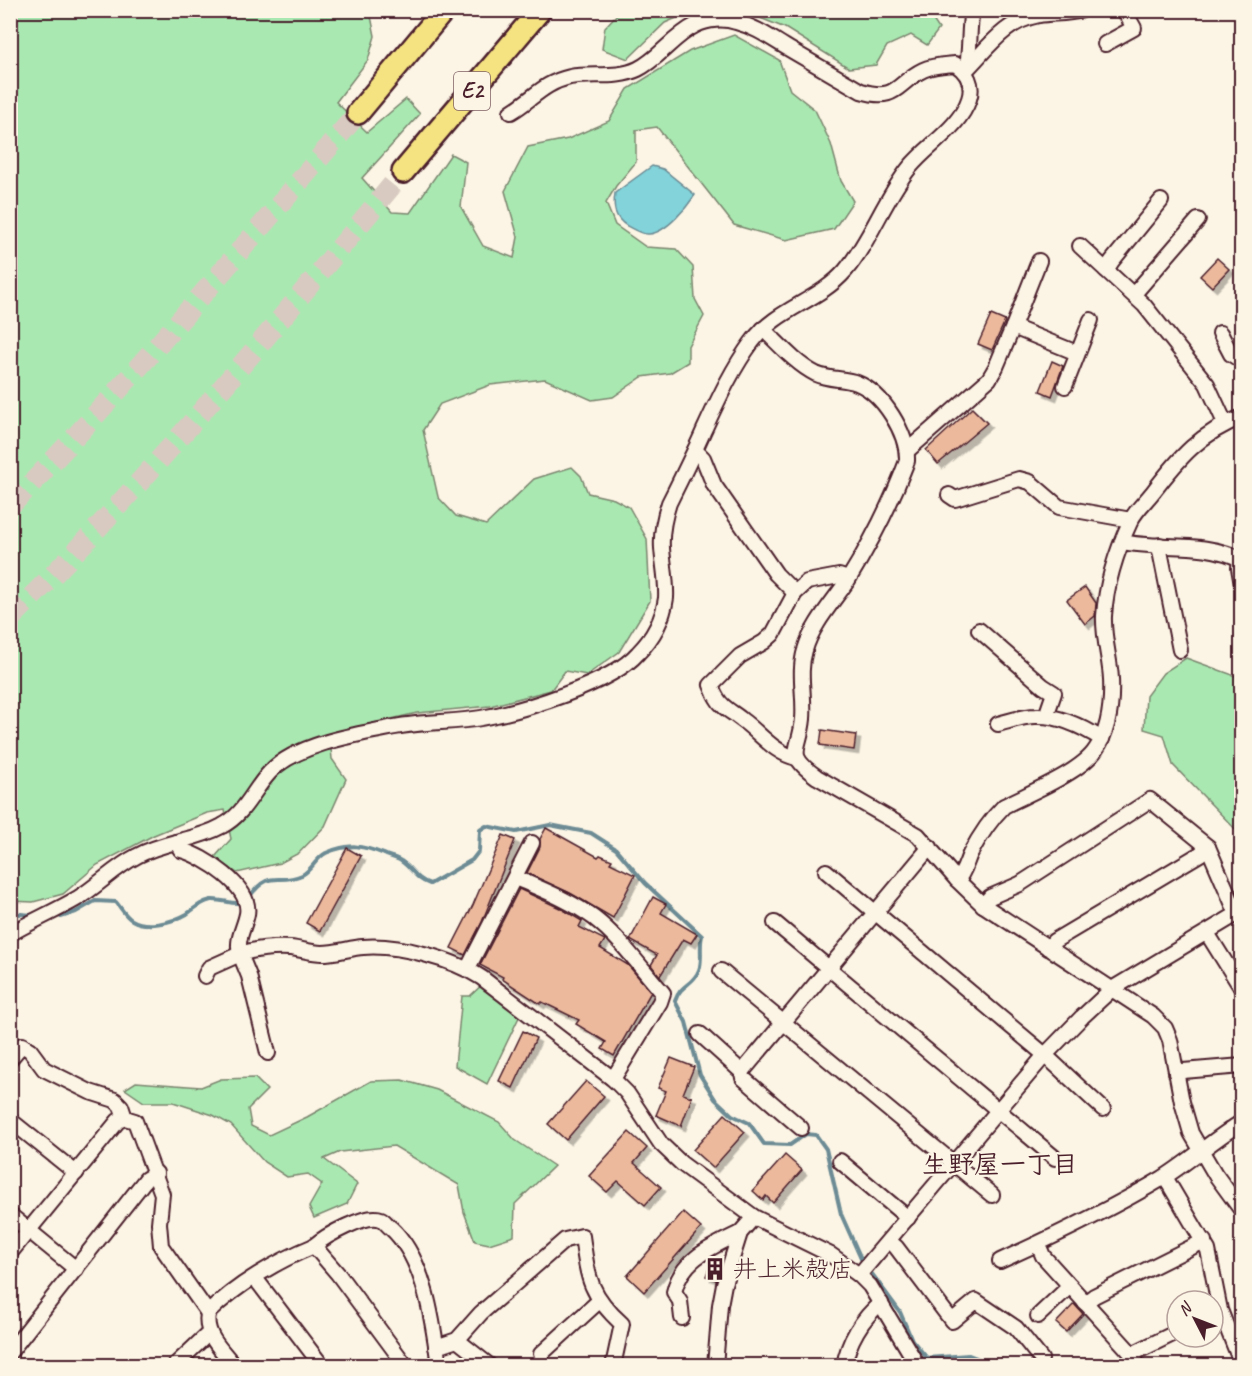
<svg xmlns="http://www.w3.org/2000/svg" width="1252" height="1376" font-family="Caveat,'Klee One',sans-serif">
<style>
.green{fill:#a9e9b1;stroke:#7a846e;stroke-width:1.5}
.water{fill:#82d3da;stroke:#6c8b94;stroke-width:1.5}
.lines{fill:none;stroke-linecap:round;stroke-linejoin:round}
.stream{stroke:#6c8b94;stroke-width:4}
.building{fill:#ecb99d;stroke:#4a1f2b;stroke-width:1.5;filter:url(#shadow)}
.highway-tunnel{stroke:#d8cac0;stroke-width:21;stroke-dasharray:21 10;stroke-linecap:butt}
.minor-casing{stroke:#4a1f2b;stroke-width:18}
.highway-casing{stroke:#4a1f2b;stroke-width:26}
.minor{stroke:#fcf5e5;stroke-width:14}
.highway{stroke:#f5e382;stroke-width:21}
.labels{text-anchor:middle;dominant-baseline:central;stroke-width:4.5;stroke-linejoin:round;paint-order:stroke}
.shield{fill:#fcf5e5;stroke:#7f5f63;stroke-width:1.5}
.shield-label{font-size:22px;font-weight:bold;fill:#4a1f2b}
.poi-label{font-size:24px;fill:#4a1f2b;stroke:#fcf5e5;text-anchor:start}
.neighbourhood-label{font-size:26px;font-weight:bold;fill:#4a1f2b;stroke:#fcf5e5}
</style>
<defs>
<filter id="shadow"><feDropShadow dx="4.5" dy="4.5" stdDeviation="0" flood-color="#0004"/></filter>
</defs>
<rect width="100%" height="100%" fill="#fcf5e5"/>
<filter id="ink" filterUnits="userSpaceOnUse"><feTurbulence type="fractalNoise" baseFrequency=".0167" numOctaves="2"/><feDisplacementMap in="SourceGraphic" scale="12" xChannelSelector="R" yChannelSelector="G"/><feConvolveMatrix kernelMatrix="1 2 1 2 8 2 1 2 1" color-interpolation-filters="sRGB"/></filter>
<g filter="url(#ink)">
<g class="green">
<polygon points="11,11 370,11 375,36 368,60 336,102 367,132 406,99 420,114 362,178 392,212 410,213 451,154 466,162 461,207 483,246 514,258 518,237 505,191 528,147 568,139 609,121 628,89 690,51 734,35 779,60 790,90 815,110 831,144 841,181 853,201 834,229 786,240 734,225 657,127 636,130 636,162 616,186 606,203 615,225 646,247 676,249 693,267 695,299 704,316 688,346 688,362 670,373 642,377 613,397 592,400 545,379 490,385 440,404 423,430 438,497 456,516 486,525 534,479 572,467 581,476 588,493 614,499 629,507 647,539 650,601 619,652 587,675 565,671 551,690 490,706 417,713 348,729 330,737 332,759 346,779 325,826 299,853 280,863 237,873 215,857 231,839 225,810 207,813 154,835 97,865 63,894 33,902 11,901"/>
<polygon points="620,11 620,10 693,11 665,23 628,59 602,49 605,27"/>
<polygon points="743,11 927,11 939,29 927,45 911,35 887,46 876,65 849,68 785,28"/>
<polygon points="1186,658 1241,678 1241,835 1173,765 1164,735 1144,729 1146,696 1163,673"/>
<polygon points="484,983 521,1013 487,1084 455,1066 462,996 470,996"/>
<polygon points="255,1078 267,1090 248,1109 251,1126 269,1135 307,1117 371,1081 402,1080 437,1090 499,1122 515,1140 554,1166 515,1204 514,1236 489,1244 475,1241 464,1212 459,1185 394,1146 340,1152 324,1159 357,1184 347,1204 314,1218 309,1207 322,1184 308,1174 287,1177 264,1162 231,1125 213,1115 173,1102 144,1102 125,1089 136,1082 201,1087 221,1079"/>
</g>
<path class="water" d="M652,166L663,169L695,195C687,207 666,233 649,234C641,235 633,229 627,226C614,218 613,207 615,193Z"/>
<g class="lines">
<g class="stream">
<path d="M250,896C271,868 277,886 302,875C312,870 316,858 326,853C350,843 361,845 384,854C390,857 397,858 401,861C413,869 415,879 430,884L472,860L479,851L480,830L486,826L516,832L550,825L591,833L616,849L645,883L702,936C699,947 703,960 699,970C693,986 681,983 675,1001L686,1022L700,1075L715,1099L732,1115L749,1123L764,1144L790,1145L806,1134L816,1135L826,1149L841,1214L862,1261"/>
<polyline points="10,913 32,915"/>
<path d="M61,917L76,912L95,901L116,902C121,908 126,917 132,920C147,929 173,922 187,914C195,908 201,902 211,900C221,899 230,904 239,903"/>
<polyline points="872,1274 900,1312 912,1340 927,1358 969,1355 977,1358 984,1366"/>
</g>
</g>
<g class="building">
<polygon points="1217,258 1229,269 1212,287 1200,276"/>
<polygon points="991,315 1005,321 992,350 978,344"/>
<polygon points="1052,361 1063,366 1052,396 1040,391"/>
<polygon points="972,408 987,423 938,464 926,450"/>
<polygon points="1085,587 1096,603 1095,616 1085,624 1067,600"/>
<polygon points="822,730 856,735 854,750 820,745"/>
<polygon points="546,828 598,857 600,855 612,860 610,863 635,875 613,918 570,893 527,873 540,847 540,839"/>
<polygon points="503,835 515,840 482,922 465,955 451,948 473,905"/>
<polygon points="347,848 361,856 320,931 306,923"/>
<polygon points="519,889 562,909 582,921 579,927 605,940 600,948 628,965 651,992 614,1056 602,1049 606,1042 576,1024 579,1020 542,1002 540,1004 502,979 503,977 480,965"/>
<polygon points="653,897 666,904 661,913 697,934 691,943 683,939 660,976 651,965 657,955 630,940"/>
<polygon points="523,1031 536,1038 513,1088 499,1081"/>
<polygon points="671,1058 694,1067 683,1094 692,1097 681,1126 656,1115 666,1091 658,1088"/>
<polygon points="586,1081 604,1096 566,1140 548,1124"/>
<polygon points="725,1114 745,1132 713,1168 693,1150"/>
<polygon points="629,1132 647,1148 634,1163 661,1187 645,1205 618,1181 607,1192 589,1176"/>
<polygon points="785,1155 802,1170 773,1203 766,1196 763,1200 753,1191"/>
<polygon points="683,1212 701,1228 644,1292 627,1276"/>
<polygon points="713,1257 722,1261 716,1280 706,1276"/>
<polygon points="1074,1304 1083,1314 1066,1332 1056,1323"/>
</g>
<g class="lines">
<g class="highway-tunnel">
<path d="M10,506C132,380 244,246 358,113"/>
<path d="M10,619C151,478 276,325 403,172"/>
</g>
<g class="minor-casing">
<g id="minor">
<polyline points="1105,44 1134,28 1124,10"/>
<path d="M965,71C988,48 1005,21 1039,15C1053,13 1068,14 1082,10"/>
<path d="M966,71C971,50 968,31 972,10"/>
<polyline points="1080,246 1144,305 1207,384 1225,423"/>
<polyline points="1039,261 1013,327 1077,353"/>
<polyline points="1106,270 1112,261 1161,201"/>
<polyline points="1134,294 1198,220"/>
<path d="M763,329C779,344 796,364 816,374C829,380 844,378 857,383C883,393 908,434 907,461C891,504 872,541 848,580C833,602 812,625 805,650C798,673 805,695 803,719C800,751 784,754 817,777L918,835L957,880L983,905L1153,1016L1165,1028L1170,1040L1182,1102L1191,1133L1215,1174L1242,1211"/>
<polyline points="1220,333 1231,354 1242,361"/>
<polyline points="1065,386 1091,320"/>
<polyline points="695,450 703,458 714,485 776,574 795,593"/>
<polyline points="907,451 989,379 996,367 1013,327"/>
<polyline points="949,495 955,499 1019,479 1030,482 1059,507 1131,520"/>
<path d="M1122,542C1162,550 1204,540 1242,560"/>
<polyline points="1160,545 1160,551 1180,650"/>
<polyline points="1240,559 1239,568 1242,585"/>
<polyline points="979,630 1043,686 1054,693 1046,716"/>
<path d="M998,724C1010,721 1023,716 1036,716C1059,715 1083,727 1102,739"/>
<path d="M797,758C775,754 759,732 742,720C734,713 722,708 717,698C714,694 713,689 711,685L740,656L764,642L773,634L795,593L807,582L839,576L848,579"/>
<path d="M176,842L181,850C204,856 252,887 247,914C244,929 236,939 240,954C254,949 275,947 290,948C301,949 311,953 322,953C336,953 350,948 363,947C398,944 453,959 482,978L613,1079L627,1093L661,1144L682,1164L754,1217L831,1255L859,1275L870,1286L918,1366"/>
<polyline points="826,871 1045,1055 1103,1109"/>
<path d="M516,878C543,890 570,900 594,918C620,938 641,968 663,993L660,1002L613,1079"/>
<path d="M957,880C964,873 966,863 970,854C979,837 991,819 1004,806C1029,793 1082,772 1096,749C1109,730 1112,702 1111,679C1110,658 1103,638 1104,616C1106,584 1117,550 1131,520C1136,510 1146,501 1153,492C1179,458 1200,433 1242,417"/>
<polyline points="775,923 1055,1158"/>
<polyline points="1207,933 1242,989"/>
<path d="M10,934C32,921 56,911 78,898C99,885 115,867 137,856C164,841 195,841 222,826C245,814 253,790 270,772C296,744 358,734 395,727C424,721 453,723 481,718C522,711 611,684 638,653C653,638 663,619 666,598C667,582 663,564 662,548C661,533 664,518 669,503C681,479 693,455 704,430C718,400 732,369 752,342C776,309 819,301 845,271C871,240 884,199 910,167C928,145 960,127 969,99C974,84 967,72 955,64C944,65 933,65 923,70C896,83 898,102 861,91C837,77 813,63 789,49C772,39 756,27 736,22C724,18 708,19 696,25C673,36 659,59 638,69C617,79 592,73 570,77C543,83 533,99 511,112"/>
<polyline points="1048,948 1054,941 1200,854 1208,847"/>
<polyline points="468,968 532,843"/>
<polyline points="721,971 992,1195"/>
<polyline points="205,976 209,968 240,954 249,976 268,1053"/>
<polyline points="700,1034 742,1072 743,1078 801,1128"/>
<polyline points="10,1059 22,1045 30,1050 44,1069 90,1092 115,1100 121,1106 125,1118"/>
<polyline points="742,1072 930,847"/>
<polyline points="1176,1073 1183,1071 1242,1066"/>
<polyline points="10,1120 76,1173"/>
<polyline points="840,1161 908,1218"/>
<polyline points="1165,1177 1208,1250 1220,1310 1242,1365"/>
<polyline points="10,1215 76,1269"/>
<polyline points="889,1241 896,1247 952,1321 976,1301 1016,1328 1041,1359"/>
<polyline points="1038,1244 1043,1256 1132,1354 1138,1366"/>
<path d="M314,1246C325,1236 366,1213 381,1219C384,1220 388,1226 391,1228C425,1259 433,1322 439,1366"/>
<path d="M10,1253L118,1121L125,1118L135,1121L162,1194L159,1223L161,1246L208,1313C236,1285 277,1261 314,1246L338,1274L406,1366"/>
<path d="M1000,1261C1055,1236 1111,1209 1163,1178C1190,1161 1214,1139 1242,1122"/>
<polyline points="859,1275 1045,1055 1082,1017 1112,989 1237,914 1208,847 1150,800 1020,884 990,897 983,905"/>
<polyline points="255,1278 322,1366"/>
<polyline points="1085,1303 1094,1296 1204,1241"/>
<path d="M208,1313C204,1336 221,1348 234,1366"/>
<polyline points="1038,1316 1070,1286"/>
<path d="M682,1318L680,1301L674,1292C682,1258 712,1247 740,1233"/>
<polyline points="457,1340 490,1366"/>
<path d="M436,1347L457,1340L481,1313L565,1240L582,1236C588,1278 589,1294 622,1324L613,1366"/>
<polyline points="10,1352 146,1179 156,1173"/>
<polyline points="541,1354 599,1301"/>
<polyline points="1132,1354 1177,1332"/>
<polyline points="174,1366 209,1333"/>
<polyline points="715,1366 720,1305 724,1284 740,1233 754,1217"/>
<path d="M844,1366C848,1342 862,1318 881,1303"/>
</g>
</g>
<g class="highway-casing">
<g id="highway">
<polyline points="358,113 444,10"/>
<polyline points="403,172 540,10"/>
</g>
</g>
<use href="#minor" class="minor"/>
<use href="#highway" class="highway"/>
</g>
</g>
<defs>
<g id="building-bare" transform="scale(1.8)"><path d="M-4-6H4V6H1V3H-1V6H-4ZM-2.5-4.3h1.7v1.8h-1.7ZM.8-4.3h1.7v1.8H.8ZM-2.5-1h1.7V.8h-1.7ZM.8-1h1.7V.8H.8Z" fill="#4a1f2b" stroke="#fcf5e5" stroke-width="2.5" paint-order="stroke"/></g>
</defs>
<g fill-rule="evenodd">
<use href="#building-bare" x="715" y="1269"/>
</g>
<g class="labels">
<rect class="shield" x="454" y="72" width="36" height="38" rx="4.5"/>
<g class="shield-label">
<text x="472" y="91">E2</text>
</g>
<g class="poi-label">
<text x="733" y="1269">井上米殻店</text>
</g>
<g class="neighbourhood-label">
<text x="1000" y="1164">生野屋一丁目</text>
</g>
</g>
<rect width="1252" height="1376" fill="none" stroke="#fcf5e5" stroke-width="36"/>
<rect x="18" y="18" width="1216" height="1340" fill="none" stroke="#4a1f2b" stroke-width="2" filter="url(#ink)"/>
<g transform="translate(1195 1319) rotate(312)"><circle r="28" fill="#fcf5e5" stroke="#b59f9b" stroke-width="1.5"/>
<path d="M0-4.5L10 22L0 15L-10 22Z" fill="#4a1f2b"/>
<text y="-9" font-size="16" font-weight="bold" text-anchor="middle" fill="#4a1f2b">N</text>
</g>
</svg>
